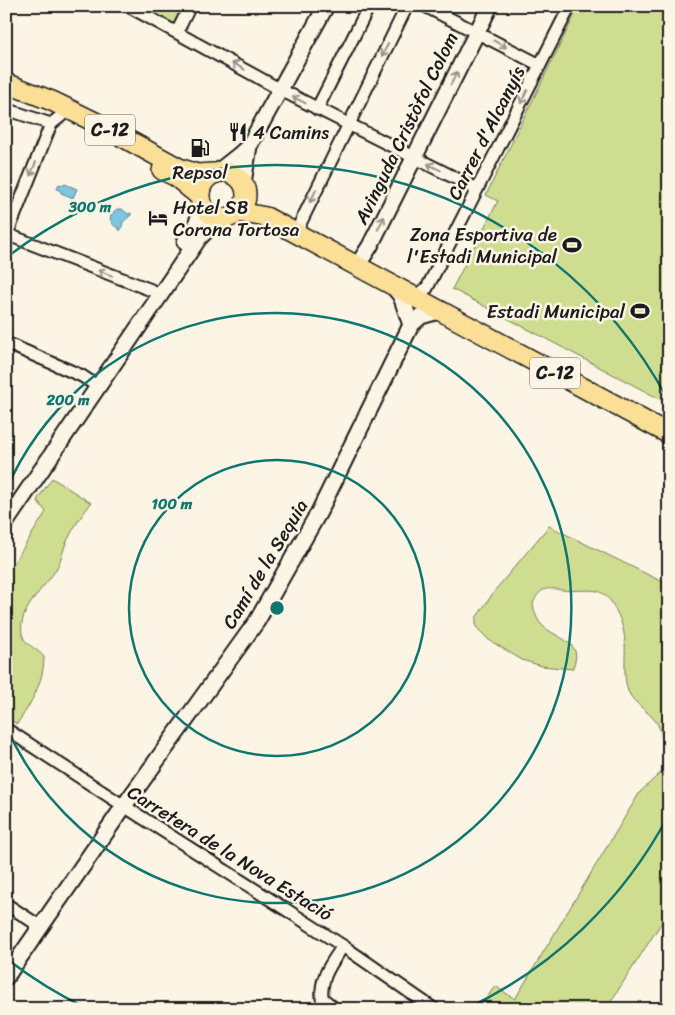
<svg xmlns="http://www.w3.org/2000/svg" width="675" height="1015" font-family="Sriracha,sans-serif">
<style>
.green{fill:#cfdd91;stroke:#767c56}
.water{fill:#7dc5de;stroke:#568190}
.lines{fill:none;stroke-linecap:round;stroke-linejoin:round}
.minor-casing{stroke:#1c1c1c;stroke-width:15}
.tertiary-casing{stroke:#1c1c1c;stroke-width:19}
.primary-casing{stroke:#1c1c1c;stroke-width:22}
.minor{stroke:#fcf5e5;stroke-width:11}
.tertiary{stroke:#fcf5e5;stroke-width:15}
.primary{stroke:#fbdf96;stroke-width:19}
.oneway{stroke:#97938b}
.ring{fill:none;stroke:#0f766e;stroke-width:2.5}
.labels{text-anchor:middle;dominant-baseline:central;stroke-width:5;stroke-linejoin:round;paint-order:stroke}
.shield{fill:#fcf5e5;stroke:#5f5d58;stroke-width:1}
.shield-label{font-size:18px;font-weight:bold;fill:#1c1c1c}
.street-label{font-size:19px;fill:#1c1c1c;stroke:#fcf5e5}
.poi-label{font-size:19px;fill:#1c1c1c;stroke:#fcf5e5;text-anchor:start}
.centre{fill:#0f766e;stroke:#fcf5e5;stroke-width:2.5}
.ring-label{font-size:15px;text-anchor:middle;font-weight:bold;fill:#0f766e;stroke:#fcf5e5;stroke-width:5;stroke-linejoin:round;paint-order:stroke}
</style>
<rect width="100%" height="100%" fill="#fcf5e5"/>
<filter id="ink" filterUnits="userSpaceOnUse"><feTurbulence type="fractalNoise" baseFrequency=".02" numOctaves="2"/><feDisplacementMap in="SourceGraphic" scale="10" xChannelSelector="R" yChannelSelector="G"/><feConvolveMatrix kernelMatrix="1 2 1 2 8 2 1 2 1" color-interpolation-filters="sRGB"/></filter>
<g filter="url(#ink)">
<g class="green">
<polygon points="128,6 190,6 177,32"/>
<polygon points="579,6 650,6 669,16 669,404 452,289 498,201 486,195"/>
<path d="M52,478L91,503C83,514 74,526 68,539C63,548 62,558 57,568C46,587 12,614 24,639C28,646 39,650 44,657C44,681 31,704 17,724L6,717V575L46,512L37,500Z"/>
<path d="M549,526L669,585V757C661,748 663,735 658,725C651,712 634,705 628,691C624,680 625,668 625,657C626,639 624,624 615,609C612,602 607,596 600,592C592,588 573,592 562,590C546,587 539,588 533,604C534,610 536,618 540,623C553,639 587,640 572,669L542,666L522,660L489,640L476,627V618L496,589Z"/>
<polygon points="669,765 669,911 606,1009 479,1009 495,986 515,999 640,792"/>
</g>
<g class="water">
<polygon points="59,184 63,185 65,184 77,189 73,198 61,193 61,191 57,189"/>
<path d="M117,209H122L128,214L131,213V215L123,222L121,230H119V228C112,226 109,220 111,214Z"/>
</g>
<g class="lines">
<g class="minor-casing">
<g id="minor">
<polyline points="128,6 281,90 477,189"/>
<polyline points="425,6 540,65"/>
<polyline points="177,32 190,6"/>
<polyline points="6,109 51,124"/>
<polyline points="317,109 369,6"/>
<polyline points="51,124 61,116"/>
<polyline points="296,232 407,6"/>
<polyline points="6,234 151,290"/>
<polyline points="6,237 51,124"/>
<polyline points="414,297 427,288 570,6"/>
<polyline points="6,343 82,376 91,382"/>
<polyline points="6,729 124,806 343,946 434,1009"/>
<polyline points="6,904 41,927"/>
<path d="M335,1009L322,998C320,976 332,963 343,946"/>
</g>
</g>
<g class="tertiary-casing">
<g id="tertiary">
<polyline points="219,171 238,156 249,146 326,6"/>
<polyline points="243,183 249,146"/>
<polyline points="185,242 196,226 202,206"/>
<polyline points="357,266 370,246 490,6"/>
<polyline points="393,286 401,296 411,325"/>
<polyline points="6,522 199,238 213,224 223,218"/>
<polyline points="6,977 124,806 257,621 319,512 411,325 421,316 442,310"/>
</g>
</g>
<g class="primary-casing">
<g id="primary">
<polyline points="6,83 52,101 97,123 179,168 197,174 213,173"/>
<polyline points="162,170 175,176 199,196"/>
<circle cx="223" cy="195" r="23"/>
<polyline points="239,212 266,217 669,434"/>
</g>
</g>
<use href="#minor" class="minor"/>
<use href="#tertiary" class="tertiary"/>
<use href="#primary" class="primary"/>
</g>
<defs><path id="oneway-shaft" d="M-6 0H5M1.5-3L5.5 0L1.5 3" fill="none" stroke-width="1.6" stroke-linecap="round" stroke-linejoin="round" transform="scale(1.25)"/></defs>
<g class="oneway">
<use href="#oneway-shaft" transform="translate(500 44) rotate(28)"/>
<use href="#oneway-shaft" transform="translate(385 50) rotate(117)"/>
<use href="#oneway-shaft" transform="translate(238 66) rotate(-151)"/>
<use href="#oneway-shaft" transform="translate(454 78) rotate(-63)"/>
<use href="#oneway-shaft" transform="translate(524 97) rotate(117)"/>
<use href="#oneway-shaft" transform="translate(299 100) rotate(-153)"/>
<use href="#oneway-shaft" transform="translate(434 167) rotate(-153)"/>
<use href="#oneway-shaft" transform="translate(33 169) rotate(112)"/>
<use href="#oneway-shaft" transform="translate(313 196) rotate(116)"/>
<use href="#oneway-shaft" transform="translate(381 223) rotate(-64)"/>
<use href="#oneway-shaft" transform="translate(105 273) rotate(-159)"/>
</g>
</g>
<g class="ring">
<circle cx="277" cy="608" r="148"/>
<path d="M6 490A295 295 0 1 1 6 726"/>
<path d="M668 816A443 443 0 0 1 468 1008M86 1008A443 443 0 0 1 7 959M7 257A443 443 0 0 1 668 400"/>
</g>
<defs>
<g id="restaurant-bare" transform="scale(1.5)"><path d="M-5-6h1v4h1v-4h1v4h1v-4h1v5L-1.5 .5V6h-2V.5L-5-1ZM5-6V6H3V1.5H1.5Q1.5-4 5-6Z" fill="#1c1c1c" stroke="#fcf5e5" stroke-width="2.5" paint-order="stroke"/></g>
<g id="fuel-bare" transform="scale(1.5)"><path d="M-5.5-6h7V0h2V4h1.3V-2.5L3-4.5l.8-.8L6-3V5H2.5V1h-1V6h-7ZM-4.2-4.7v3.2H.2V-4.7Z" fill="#1c1c1c" stroke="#fcf5e5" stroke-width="2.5" paint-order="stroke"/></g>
<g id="hotel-bare" transform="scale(1.5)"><path d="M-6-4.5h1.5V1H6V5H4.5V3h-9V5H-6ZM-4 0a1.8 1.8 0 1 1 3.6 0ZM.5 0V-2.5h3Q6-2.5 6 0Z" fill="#1c1c1c" stroke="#fcf5e5" stroke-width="2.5" paint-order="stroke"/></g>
<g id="stadium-bare" transform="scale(1.5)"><path d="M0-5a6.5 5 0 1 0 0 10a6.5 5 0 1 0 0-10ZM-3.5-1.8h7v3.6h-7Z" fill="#1c1c1c" stroke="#fcf5e5" stroke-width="2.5" paint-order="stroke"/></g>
</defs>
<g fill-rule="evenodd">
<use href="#restaurant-bare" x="238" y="132"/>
<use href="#fuel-bare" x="200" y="148"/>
<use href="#hotel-bare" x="158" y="218"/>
<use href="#stadium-bare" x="572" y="245"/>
<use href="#stadium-bare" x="640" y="311"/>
</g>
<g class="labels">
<g class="shield">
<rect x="85" y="114.5" width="50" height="31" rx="4"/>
<rect x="530" y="357.5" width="50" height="31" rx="4"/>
</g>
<g class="shield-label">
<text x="110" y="130">C-12</text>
<text x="555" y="373">C-12</text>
</g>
<g class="street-label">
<text transform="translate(406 128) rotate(-64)">Avinguda Cristòfol Colom</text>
<text transform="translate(486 133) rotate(-63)">Carrer d'Alcanyís</text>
<text transform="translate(265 564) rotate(-59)">Camí de la Sequia</text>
<text transform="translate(230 853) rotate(32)">Carretera de la Nova Estació</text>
</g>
<g class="poi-label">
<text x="253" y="132">4 Camins</text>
<text x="200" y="172" text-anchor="middle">Repsol</text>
<text x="173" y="207">Hotel SB<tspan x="173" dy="22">Corona Tortosa</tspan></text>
<text x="557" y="234" text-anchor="end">Zona Esportiva de<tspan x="557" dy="22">l'Estadi Municipal</tspan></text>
<text x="625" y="311" text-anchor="end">Estadi Municipal</text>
</g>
</g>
<circle cx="277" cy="608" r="8" class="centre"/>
<g class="ring-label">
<text x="90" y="212">300 m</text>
<text x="68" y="405">200 m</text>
<text x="172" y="509">100 m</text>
</g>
<rect width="675" height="1015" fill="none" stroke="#fcf5e5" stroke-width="25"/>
<rect x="12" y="12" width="650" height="990" fill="none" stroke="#1c1c1c" stroke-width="2" filter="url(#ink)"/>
</svg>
